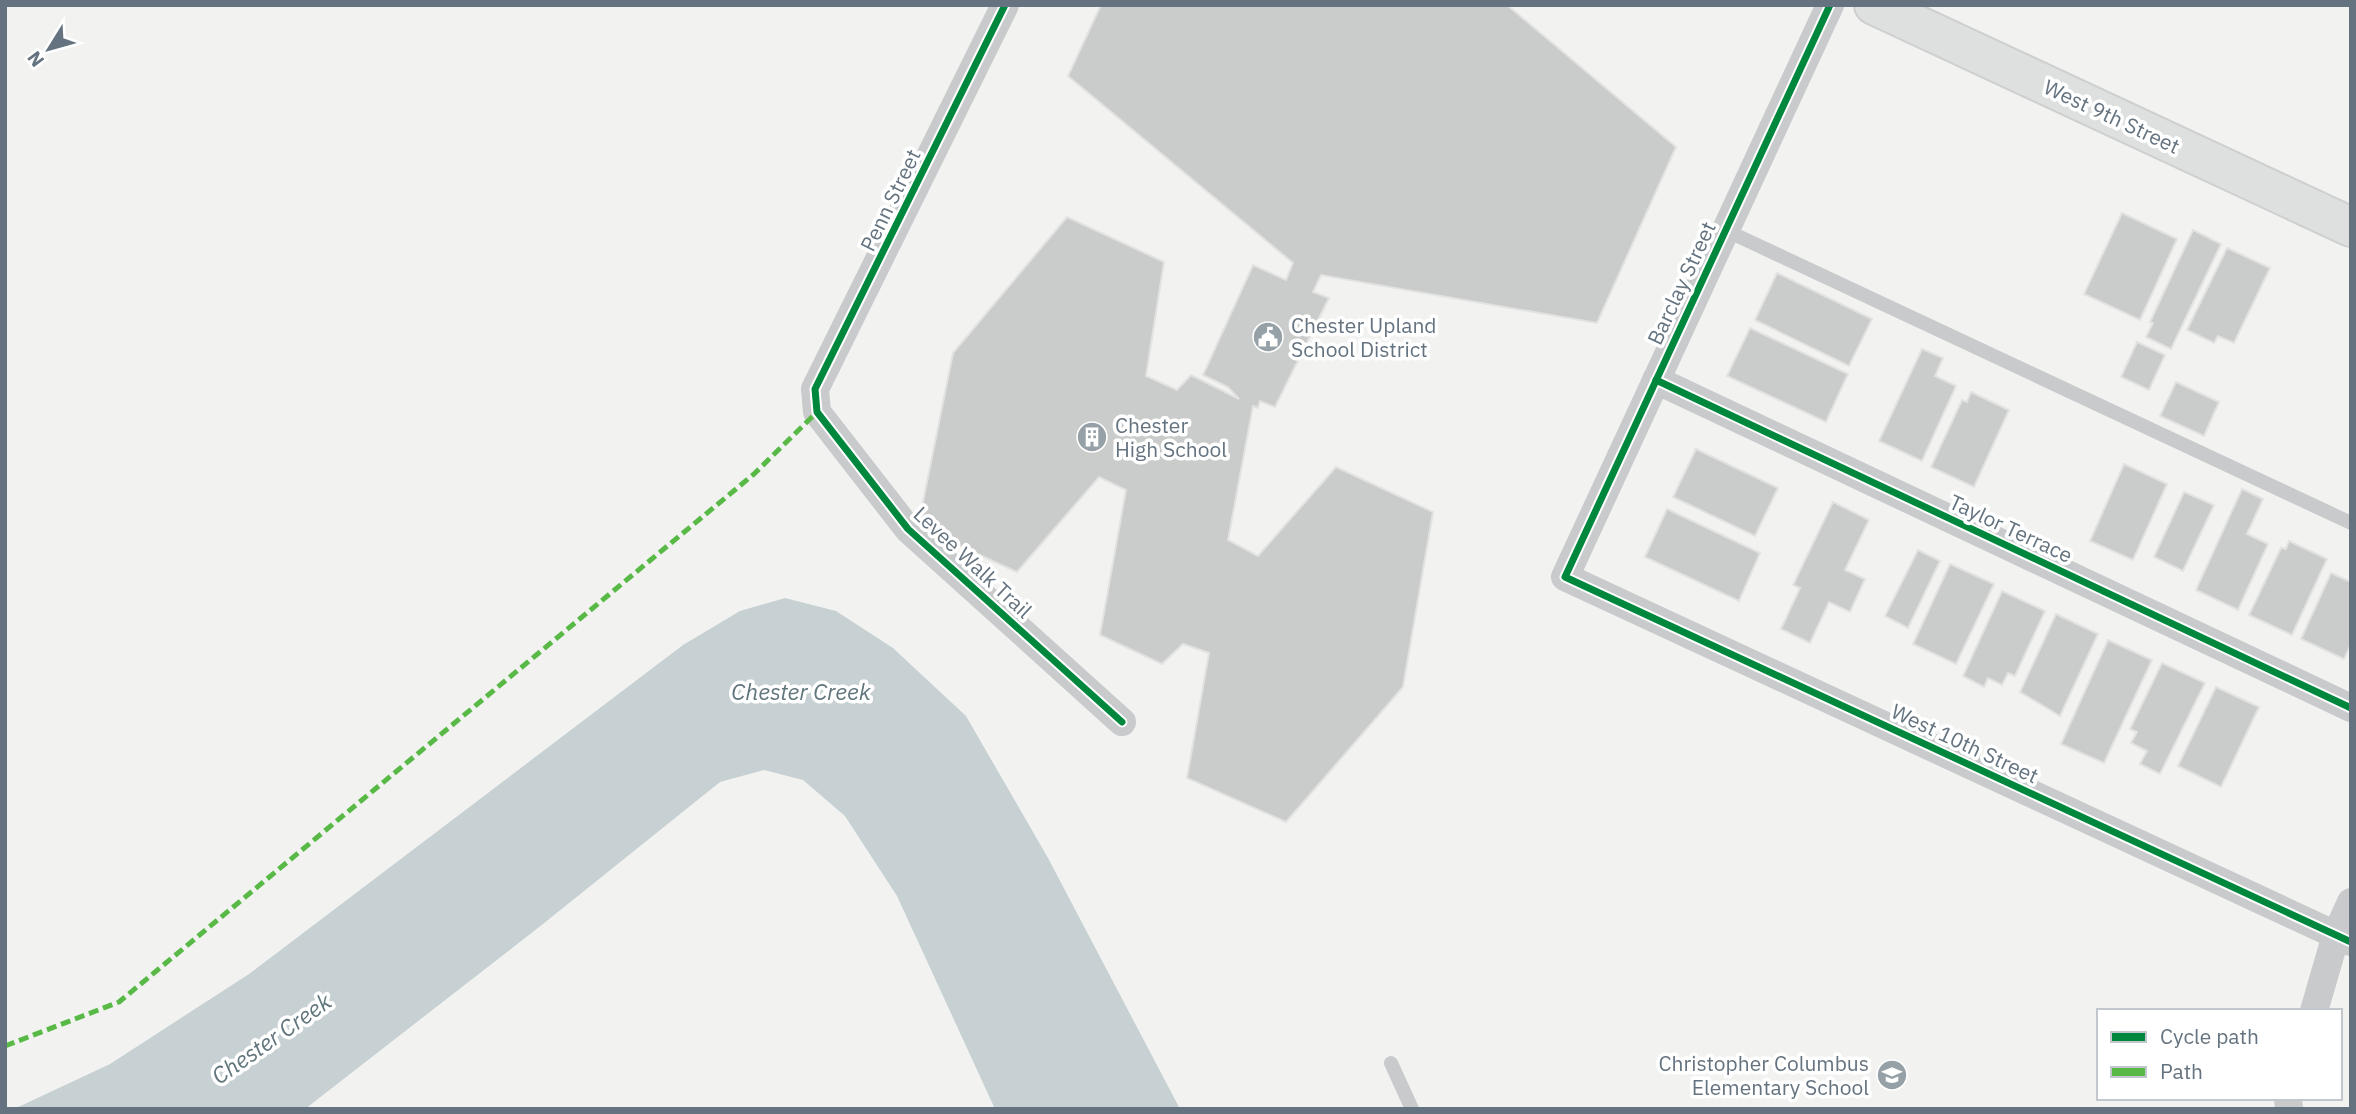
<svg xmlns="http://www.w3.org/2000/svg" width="2356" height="1114" font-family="'IBM Plex Sans',sans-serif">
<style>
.water{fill:#c7d0d2}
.building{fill:#cacccc;stroke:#e2e2e0;stroke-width:2}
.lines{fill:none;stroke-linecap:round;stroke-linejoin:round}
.primary-casing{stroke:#cecfcf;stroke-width:42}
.service{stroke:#c8cacb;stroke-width:14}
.minor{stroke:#c8cacb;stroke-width:28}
.primary{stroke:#dedfdf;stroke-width:38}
.quiet{stroke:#58b947;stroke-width:5;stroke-dasharray:10 5;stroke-linecap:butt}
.cycleway-casing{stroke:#fff;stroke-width:11}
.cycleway{stroke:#00873e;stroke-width:7}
.labels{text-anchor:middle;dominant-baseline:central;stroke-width:7;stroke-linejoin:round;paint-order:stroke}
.street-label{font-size:21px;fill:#64737f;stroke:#fff}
.poi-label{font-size:21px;fill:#64737f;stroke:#fff;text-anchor:start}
.water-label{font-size:23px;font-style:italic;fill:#60757c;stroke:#fff}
</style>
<rect width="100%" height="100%" fill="#f2f3f1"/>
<polygon class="water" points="785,598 836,611 893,648 966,716 1048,858 1180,1109 995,1109 897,896 845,816 803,780 764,770 720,782 543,924 305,1109 14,1109 110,1064 249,974 683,645 740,611"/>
<g class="building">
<polygon points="1101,5 1507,5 1676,147 1597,323 1321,275 1313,292 1329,298 1275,407 1260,401 1258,408 1253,406 1228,540 1258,556 1336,467 1433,512 1403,687 1286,822 1187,778 1209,653 1183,644 1162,664 1100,635 1126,490 1099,477 1017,572 918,527 953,353 1067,217 1164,262 1146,376 1177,390 1191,375 1239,399 1228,387 1203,375 1253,265 1286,280 1293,263 1068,76"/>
<polygon points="2122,213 2177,239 2140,320 2084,294"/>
<polygon points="2193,230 2221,244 2171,349 2146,337 2153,323 2150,322"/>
<polygon points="2227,248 2270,268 2234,343 2218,336 2214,343 2187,330"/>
<polygon points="1777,273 1872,319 1849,366 1755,320"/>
<polygon points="1750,328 1848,374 1826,422 1727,376"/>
<polygon points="2137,342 2165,355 2149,390 2121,377"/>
<polygon points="1922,349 1943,358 1935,376 1956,386 1922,461 1879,441"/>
<polygon points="2176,382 2219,402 2204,436 2160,416"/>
<polygon points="1971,392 2009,410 1974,487 1931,467 1962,400 1967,402"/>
<polygon points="1696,449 1778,488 1755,536 1673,497"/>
<polygon points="2124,464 2167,484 2133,560 2090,541"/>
<polygon points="2242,489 2263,499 2247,534 2268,544 2238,610 2196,590"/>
<polygon points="2184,492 2214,505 2183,571 2154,557"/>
<polygon points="1833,502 1869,520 1845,570 1865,579 1850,612 1829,602 1810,643 1781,629 1800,588 1793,585"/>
<polygon points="1667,509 1760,553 1739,601 1645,557"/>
<polygon points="2289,541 2327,559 2292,635 2249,615 2281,548 2286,549"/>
<polygon points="1918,550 1940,561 1908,628 1885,616"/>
<polygon points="1950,564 1994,584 1956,664 1913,644"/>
<polygon points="2331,573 2351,582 2351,644 2344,659 2301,639"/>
<polygon points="2002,591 2045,611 2015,676 2008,673 2002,685 1988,678 1984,687 1963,676"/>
<polygon points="2056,614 2098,634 2060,716 2020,692"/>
<polygon points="2108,640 2152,660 2104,763 2061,744"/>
<polygon points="2162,663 2205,683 2160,774 2140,764 2147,751 2131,743 2137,732 2130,729"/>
<polygon points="2216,687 2259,707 2221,787 2178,766"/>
</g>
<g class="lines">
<g class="primary-casing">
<polyline id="primary" points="1874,5 2351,227"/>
</g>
<g class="service">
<polyline points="1725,230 2351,523"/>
<polyline points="1391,1063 1412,1109"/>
</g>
<g class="minor">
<polyline points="1005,5 815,389 817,412 908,529 1122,722"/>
<polyline points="1830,5 1565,577 2351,942"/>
<polyline points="1656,380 2351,708"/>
<polyline points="2314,1011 2336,935 2351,902"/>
<polyline points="2288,1098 2289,1109"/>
</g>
<use href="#primary" class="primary"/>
<polyline class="quiet" points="5,1046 119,1002 754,474 817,412"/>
<g class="cycleway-casing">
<g id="cycleway">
<polyline points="1005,5 815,389 817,412 908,529 1122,722"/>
<polyline points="1830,5 1565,577 2351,942"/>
<polyline points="1656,380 2351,708"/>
</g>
</g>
<use href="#cycleway" class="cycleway"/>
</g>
<defs>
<g id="civic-disc" transform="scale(1.575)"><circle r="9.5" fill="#96a0a7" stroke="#fff"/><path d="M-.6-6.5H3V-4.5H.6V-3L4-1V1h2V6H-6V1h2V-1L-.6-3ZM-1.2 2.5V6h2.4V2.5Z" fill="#fff"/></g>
<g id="building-disc" transform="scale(1.575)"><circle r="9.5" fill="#96a0a7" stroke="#fff"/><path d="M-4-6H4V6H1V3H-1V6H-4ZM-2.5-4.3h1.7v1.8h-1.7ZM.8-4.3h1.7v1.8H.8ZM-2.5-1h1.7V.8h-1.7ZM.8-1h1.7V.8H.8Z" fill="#fff"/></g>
<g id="school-disc" transform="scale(1.575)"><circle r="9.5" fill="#96a0a7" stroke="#fff"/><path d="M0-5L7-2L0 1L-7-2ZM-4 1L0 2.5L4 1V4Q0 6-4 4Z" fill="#fff"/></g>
</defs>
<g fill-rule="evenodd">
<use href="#civic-disc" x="1268" y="337"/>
<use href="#building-disc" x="1092" y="437"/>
<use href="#school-disc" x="1892" y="1075"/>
</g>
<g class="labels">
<g class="street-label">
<text transform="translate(2112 116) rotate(25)">West 9th Street</text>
<text transform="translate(890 200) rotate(-64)">Penn Street</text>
<text transform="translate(1681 283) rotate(-65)">Barclay Street</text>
<text transform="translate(2011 528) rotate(25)">Taylor Terrace</text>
<text transform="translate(973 562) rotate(43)">Levee Walk Trail</text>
<text transform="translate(1965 743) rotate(25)">West 10th Street</text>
</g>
<g class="poi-label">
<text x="1291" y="325">Chester Upland<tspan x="1291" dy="24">School District</tspan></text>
<text x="1115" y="425">Chester<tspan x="1115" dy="24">High School</tspan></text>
<text x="1869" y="1063" text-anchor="end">Christopher Columbus<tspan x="1869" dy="24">Elementary School</tspan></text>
</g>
<g class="water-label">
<text x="801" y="691">Chester Creek</text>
<text transform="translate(271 1038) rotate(-35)">Chester Creek</text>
</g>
</g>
<rect width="2356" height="1114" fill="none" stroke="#64737f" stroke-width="14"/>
<rect x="2097" y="1009" width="245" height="91" fill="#ffffff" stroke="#c1c7cc" stroke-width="2"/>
<rect x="2111" y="1032" width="35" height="10" fill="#00873e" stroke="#c1c7cc" stroke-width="2"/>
<text x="2160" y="1044" font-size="21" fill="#64737f">Cycle path</text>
<rect x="2111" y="1067" width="35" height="10" fill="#58b947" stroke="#c1c7cc" stroke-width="2"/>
<text x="2160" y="1079" font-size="21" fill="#64737f">Path</text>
<g transform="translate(49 49) rotate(233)" stroke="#ffffff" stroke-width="5" paint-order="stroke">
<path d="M0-5L12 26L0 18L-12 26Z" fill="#64737f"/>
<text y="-10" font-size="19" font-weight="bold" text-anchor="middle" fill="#64737f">N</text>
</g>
</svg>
